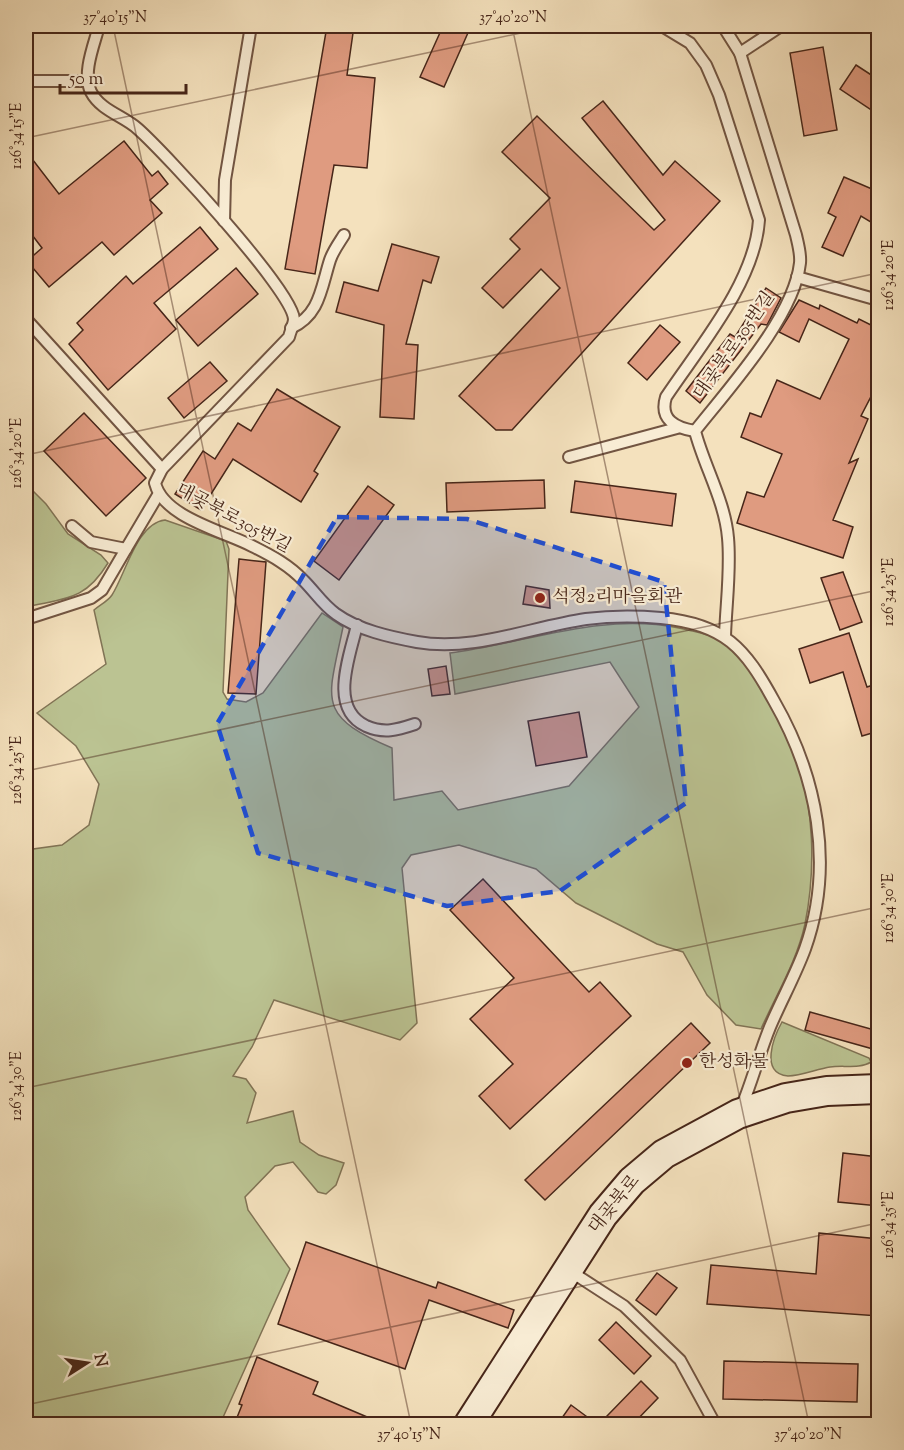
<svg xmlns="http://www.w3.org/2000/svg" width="904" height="1450" font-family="'Sorts Mill Goudy','Noto Serif KR',serif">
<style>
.green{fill:#bbc392;stroke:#817456;stroke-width:1.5}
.building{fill:#df9b80;stroke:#472619;stroke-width:1.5}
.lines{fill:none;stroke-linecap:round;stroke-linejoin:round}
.lane-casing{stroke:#725542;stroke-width:14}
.secondary-casing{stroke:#472619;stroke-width:32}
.lane{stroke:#f8ecd4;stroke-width:10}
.secondary{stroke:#f8ecd4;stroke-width:28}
.marked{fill:#1d4ed8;fill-opacity:0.2;stroke:#1d4ed8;stroke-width:4.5;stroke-dasharray:12 8;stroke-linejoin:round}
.ticks{fill:none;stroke:#472619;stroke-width:1.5;stroke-opacity:0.45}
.poi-dot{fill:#8f2418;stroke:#f8ecd4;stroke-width:2}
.labels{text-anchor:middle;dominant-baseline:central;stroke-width:4.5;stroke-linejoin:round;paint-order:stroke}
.street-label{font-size:18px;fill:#472619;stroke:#f8ecd4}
.poi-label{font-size:18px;fill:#472619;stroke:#f8ecd4;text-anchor:start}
.neatline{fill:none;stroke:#472619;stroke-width:2}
.ticks-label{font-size:15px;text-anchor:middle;fill:#472619}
</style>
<rect width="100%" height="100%" fill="#f4e1bd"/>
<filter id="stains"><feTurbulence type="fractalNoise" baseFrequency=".00333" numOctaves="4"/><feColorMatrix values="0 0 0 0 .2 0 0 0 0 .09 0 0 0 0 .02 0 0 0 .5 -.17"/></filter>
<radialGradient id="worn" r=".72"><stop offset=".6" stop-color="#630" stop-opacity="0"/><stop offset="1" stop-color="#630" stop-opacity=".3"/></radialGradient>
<g class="green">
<path d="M26,484L46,504L68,534L101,555L108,563C85,601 65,598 26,607Z"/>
<path d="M165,520L226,541L229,549L223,692L227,699L246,702L263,693L322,613L343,627C328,701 315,715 392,748L394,800L442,791L458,810L569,786L639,707L610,662L455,694L450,653C527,643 600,612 679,628C696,632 716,635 730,645C743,654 752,672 760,685C774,706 788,729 796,753C814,807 816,869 805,924C797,961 776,995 761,1029L736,1025L707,995L683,952L657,944L576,903L536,869L459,845L411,855L402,868L417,1023L400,1040L274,1000L252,1047L233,1076L246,1079L256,1093L247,1123L293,1111L300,1142L319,1155L344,1163L336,1185L326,1194L318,1192L293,1162L275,1166L245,1197L248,1210L290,1269L220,1424H26V1222L28,1186L26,1183V850L62,845L89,825L99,784L76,746L37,713L106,664L94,610C100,605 108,601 112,595C126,573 137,523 165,520Z"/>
<path d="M782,1022L869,1058L871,1062C860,1069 842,1065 830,1067C817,1069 801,1076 788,1076C759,1074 774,1036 782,1022Z"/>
</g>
<g class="building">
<polygon points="327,26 354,26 347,75 375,78 367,168 334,165 315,274 285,269"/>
<polygon points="443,26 471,26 444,87 420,77"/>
<polygon points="823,47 837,130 804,136 790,53"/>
<polygon points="856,65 879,80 879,115 840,89"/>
<polygon points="603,101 663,175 675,161 720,201 512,430 496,430 459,396 560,288 541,269 503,308 482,288 520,249 510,239 550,198 502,152 537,116 654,230 665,220 582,118"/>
<polygon points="124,141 152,176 158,171 168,184 150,200 162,213 114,255 102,242 49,287 27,261 42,248 26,227 26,151 59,194"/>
<polygon points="844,177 879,192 879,227 861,216 843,256 822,247 836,217 828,213"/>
<polygon points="200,227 218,249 154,303 176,329 108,390 69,344 83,330 77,323 126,276 133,284"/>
<polygon points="392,244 439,257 431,283 423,280 406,344 418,345 414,419 380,417 384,325 336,312 344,282 378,291"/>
<polygon points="236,268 258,294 198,346 176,320"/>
<polygon points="766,288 781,298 767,325 761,324 700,403 686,391 730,334 735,337"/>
<polygon points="799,300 819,309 820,305 857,323 859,319 879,329 879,381 861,416 868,419 849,463 858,459 833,520 853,527 843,558 737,523 747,492 764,497 782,454 741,437 750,413 761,417 777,380 820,399 849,339 809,319 799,342 779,332"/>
<polygon points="660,325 680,342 647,380 628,363"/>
<polygon points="210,362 227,381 184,418 168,398"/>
<polygon points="277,389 340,427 314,471 318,474 301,502 233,459 201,510 175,494 203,451 215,459 238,423 251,431"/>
<polygon points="84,413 146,478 106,516 44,451"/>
<polygon points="544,480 545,508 447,512 446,483"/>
<polygon points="575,481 676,494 672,526 571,512"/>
<polygon points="368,486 394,505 339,580 314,561"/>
<polygon points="239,559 266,562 256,694 228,693"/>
<polygon points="843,572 862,622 840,630 821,578"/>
<polygon points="526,586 549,590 550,608 523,604"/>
<polygon points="849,633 867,687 879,683 879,731 862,736 843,672 810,683 799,649"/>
<polygon points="446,666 450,694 432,696 428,669"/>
<polygon points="579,712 587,757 536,766 528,721"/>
<polygon points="483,879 589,992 600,982 631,1016 510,1129 479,1096 513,1064 470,1019 514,978 450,910"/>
<polygon points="810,1012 878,1031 873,1049 805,1030"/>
<polygon points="691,1023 710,1043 545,1200 525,1180"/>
<polygon points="843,1153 879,1157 879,1206 838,1202"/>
<polygon points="819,1233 879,1239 879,1316 707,1304 711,1265 816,1274"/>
<polygon points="306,1242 436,1288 438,1282 514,1310 508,1328 429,1300 405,1369 278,1324"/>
<polygon points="657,1273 677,1288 656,1315 636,1300"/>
<polygon points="616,1322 651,1356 634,1374 599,1340"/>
<polygon points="257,1357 318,1382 313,1394 386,1425 234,1425 242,1405 239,1404"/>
<polygon points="724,1361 858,1364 857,1402 723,1399"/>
<polygon points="641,1381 658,1398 632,1425 615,1425 607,1416"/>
<polygon points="571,1405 598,1425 557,1425"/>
</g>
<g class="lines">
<g class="lane-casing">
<g id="lane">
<path d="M99,26C94,45 82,73 91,92C101,111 124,116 138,129C165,153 292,290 294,319C294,324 290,332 289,337L162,469L155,483C163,517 223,531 252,546C272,556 289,565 304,581C315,592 323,605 336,614C358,630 390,637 417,642C473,652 531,627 586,619C610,616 637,616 661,618C725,624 745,648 774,701C817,776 835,865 805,949C795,976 781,1001 770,1027C759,1054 752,1082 741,1108"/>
<path d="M662,26L690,43L706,65L719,95L759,220C755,282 700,346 666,397C659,420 676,428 695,431"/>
<polyline points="723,26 740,53"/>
<polyline points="26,81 87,81"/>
<polyline points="224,221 225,180 251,26"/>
<polyline points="797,277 878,300"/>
<polyline points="26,319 162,469"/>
<path d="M291,328C320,315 321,288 330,260C333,251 339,243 344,235"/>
<polyline points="569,457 677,428"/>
<polyline points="72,526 91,542 126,549 158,495"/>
<polyline points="26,619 91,598 102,590 126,549"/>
<path d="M357,625C350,656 328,708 366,726C384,734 397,730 415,724"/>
<path d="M725,636C726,604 731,570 728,538C725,501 704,466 695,431C729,388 794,317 800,263C801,254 798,244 796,235L740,53L781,26"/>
<polyline points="570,1271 624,1306 680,1360 715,1424"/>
</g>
</g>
<g class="secondary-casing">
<polyline id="secondary" points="469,1424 603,1215 632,1181 664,1154 738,1114 786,1098 827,1091 878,1089"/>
</g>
<use href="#lane" class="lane"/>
<use href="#secondary" class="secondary"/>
</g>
<path class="marked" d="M337,517L467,519L664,582L686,803L560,891L447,906L258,853L217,724Z"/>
<path class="ticks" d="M113,26L411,1424M512,26L809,1424M26,138L554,26M26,455L878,273M26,771L878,590M26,1088L878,907M26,1405L878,1223"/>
<g class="poi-dot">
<circle cx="540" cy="598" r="6"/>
<circle cx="687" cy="1063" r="6"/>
</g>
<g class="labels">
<g class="street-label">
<text transform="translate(735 346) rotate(-55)">대곶북로305번길</text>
<text transform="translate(233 519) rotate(28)">대곶북로305번길</text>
<text transform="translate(615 1205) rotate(-51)">대곶북로</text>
</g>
<g class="poi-label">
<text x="552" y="598">석정2리마을회관</text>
<text x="699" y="1063">한성화물</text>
</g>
</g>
<rect width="904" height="1450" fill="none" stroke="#f4e1bd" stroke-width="66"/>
<g transform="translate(87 1363) rotate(78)" stroke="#f8ecd4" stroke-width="4.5" paint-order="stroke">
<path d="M0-4.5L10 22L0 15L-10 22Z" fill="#472619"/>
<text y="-9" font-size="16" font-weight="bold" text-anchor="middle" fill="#472619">N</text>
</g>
<path d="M60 84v9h126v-9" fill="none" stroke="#472619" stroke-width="3"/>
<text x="69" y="84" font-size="18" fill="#472619" stroke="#f8ecd4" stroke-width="4.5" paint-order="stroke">50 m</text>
<rect x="33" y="33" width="838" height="1384" class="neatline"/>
<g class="ticks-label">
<text x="115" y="22">37°40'15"N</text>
<text x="513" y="22">37°40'20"N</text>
<text transform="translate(16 136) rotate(-90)" y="5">126°34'15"E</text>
<text transform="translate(888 275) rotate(-90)" y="5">126°34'20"E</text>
<text transform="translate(16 453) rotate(-90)" y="5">126°34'20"E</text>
<text transform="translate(888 592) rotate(-90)" y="5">126°34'25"E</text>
<text transform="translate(16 770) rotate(-90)" y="5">126°34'25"E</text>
<text transform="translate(888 908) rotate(-90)" y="5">126°34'30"E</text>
<text transform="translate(16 1086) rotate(-90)" y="5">126°34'30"E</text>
<text transform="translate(888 1225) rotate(-90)" y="5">126°34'35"E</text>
<text x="409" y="1439">37°40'15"N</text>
<text x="808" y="1439">37°40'20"N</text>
</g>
<rect width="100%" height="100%" filter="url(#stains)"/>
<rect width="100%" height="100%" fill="url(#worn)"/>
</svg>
